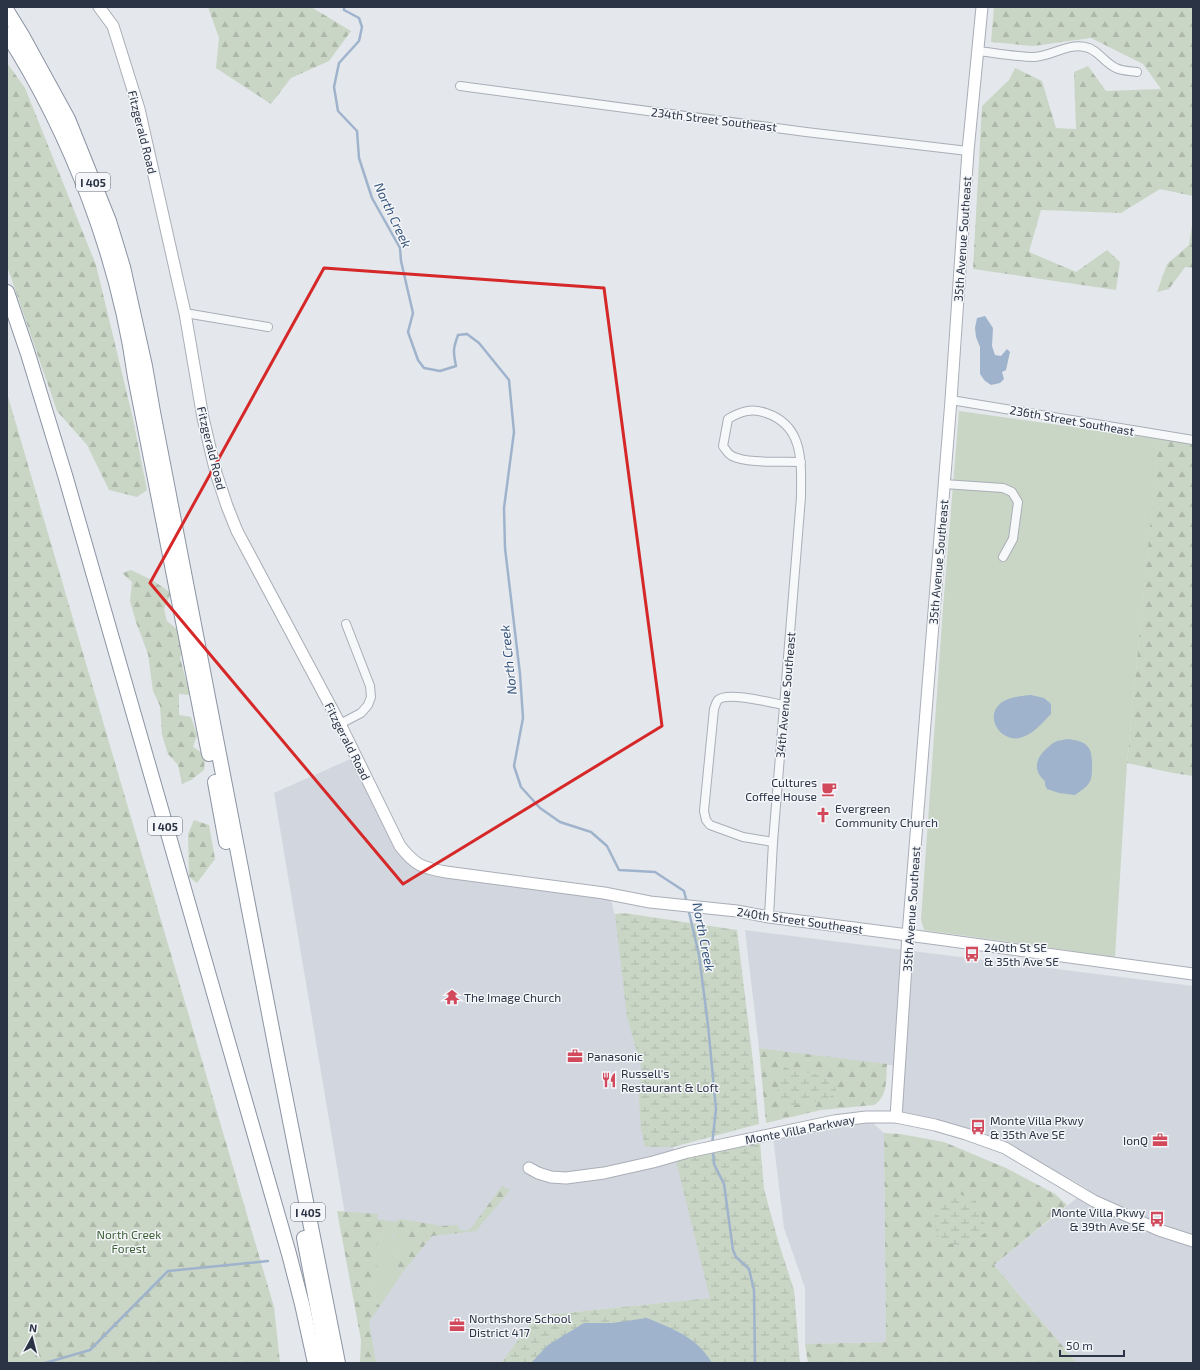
<svg xmlns="http://www.w3.org/2000/svg" width="1200" height="1370" font-family="'Exo 2',sans-serif">
<style>
.built{fill:#d2d6de}
.green{fill:#c9d6c5}
.forest{fill:url(#forest-firs)}
.wetland{fill:url(#wetland-marsh)}
.water{fill:#9fb4cc}
.lines{fill:none;stroke-linecap:round;stroke-linejoin:round}
.stream{stroke:#9fb4cc;stroke-width:2.5}
.street-casing{stroke:#a9aeb7;stroke-width:10}
.secondary-casing{stroke:#a9aeb7;stroke-width:13}
.highway-casing{stroke:#8b94a3;stroke-width:16}
.street{stroke:#f7f8fa;stroke-width:8}
.secondary{stroke:#fff;stroke-width:11}
.highway{stroke:#fff;stroke-width:14}
.marked{fill:none;stroke:#d62828;stroke-width:3;stroke-linejoin:round}
.labels{text-anchor:middle;dominant-baseline:central;stroke-width:3;stroke-linejoin:round;paint-order:stroke}
.shield{fill:#f4f6f9;stroke:#676e7b;stroke-width:1}
.shield-label{font-size:11px;font-weight:bold;fill:#2b3445}
.street-label{font-size:12px;fill:#2b3445;stroke:#f4f6f9}
.poi-label{font-size:12px;fill:#2b3445;stroke:#f4f6f9;text-anchor:start}
.park-label{font-size:12px;fill:#3f6138;stroke:#f4f6f9}
.water-label{font-size:13px;font-style:italic;fill:#34527a;stroke:#f4f6f9}
</style>
<defs>
<pattern id="forest-firs" width="22" height="20" patternUnits="userSpaceOnUse"><rect width="22" height="20" fill="#c9d6c5"/><path d="M5 1l3.5 6h-7zM16 11l3.5 6h-7z" fill="#adb8ab"/></pattern>
<pattern id="wetland-marsh" width="20" height="14" patternUnits="userSpaceOnUse"><rect width="20" height="14" fill="#c9d6c5"/><path d="M1 5h8M5 5V1M11 12h8M15 12V8" fill="none" stroke="#adb8ab"/></pattern>
</defs>
<rect width="100%" height="100%" fill="#e4e7ec"/>
<g class="built">
<polygon points="357,756 400,846 419,865 610,896 711,1298 536,1316 501,1363 370,1363 274,793"/>
<polygon points="745,930 1193,986 1193,1363 1077,1363 994,1265 1088,1189 996,1138 901,1113 905,1067 759,1048"/>
<polygon points="866,1117 884,1133 886,1342 805,1344 805,1288 784,1228 773,1137"/>
</g>
<g class="green">
<polygon points="959,411 1159,439 1127,763 1115,957 924,930 921,920 943,608"/>
<path d="M385,1228H388L391,1230L393,1237L403,1240L406,1243L403,1250L396,1256V1267L403,1272L380,1306C373,1298 369,1289 374,1279C375,1276 377,1275 377,1270C377,1263 373,1255 374,1248C380,1244 381,1234 385,1228Z"/>
</g>
<g class="forest">
<polygon points="208,7 311,7 351,31 329,61 291,78 271,104 216,68 219,38"/>
<polygon points="994,7 1193,7 1193,196 1160,189 1121,213 1041,210 1029,252 1076,272 1107,250 1120,262 1116,290 973,269 982,106 1009,80 1015,68 1042,81 1056,128 1076,129 1074,72 1088,66 1106,91 1161,89 1143,64 1091,38 1033,46 991,42"/>
<polygon points="7,63 25,88 96,265 133,419 147,490 137,497 109,490 87,445 57,411 7,266"/>
<polygon points="1193,219 1193,268 1185,267 1169,289 1157,292 1167,264 1189,245"/>
<polygon points="7,393 274,1307 280,1363 7,1363"/>
<polygon points="1159,435 1193,440 1193,776 1173,773 1127,763"/>
<polygon points="131,570 152,580 171,593 164,609 167,621 179,631 185,645 180,658 190,695 179,694 179,715 191,717 197,735 193,747 205,755 204,770 191,780 182,784 178,765 168,754 162,735 160,706 153,691 148,654 136,622 130,601 132,582 122,573"/>
<polygon points="194,820 209,825 215,859 197,883 189,877 188,834"/>
<path d="M759,1048L887,1064C886,1079 888,1097 874,1105L821,1110L766,1123Z"/>
<polygon points="884,1133 900,1134 944,1142 1006,1168 1055,1194 1067,1205 994,1265 1077,1363 808,1363 805,1344 886,1342"/>
<path d="M502,1186L510,1190L476,1231L432,1236L403,1272L393,1263C396,1254 403,1252 406,1243L403,1240H397C393,1236 392,1231 388,1228H385C381,1234 380,1244 374,1248C373,1255 377,1263 377,1270C377,1275 375,1276 374,1279C369,1289 373,1298 380,1306L369,1322L376,1363H360L361,1340L337,1211L378,1214L377,1219L395,1222L400,1219L442,1226L458,1225L459,1229L467,1231L471,1228Z"/>
</g>
<g class="wetland">
<polygon points="624,913 737,930 753,1062 759,1124 673,1147 645,1147 641,1128 639,1098 642,1070 627,1017 615,914"/>
<path d="M784,1067L819,1075L833,1082L837,1093L826,1099L786,1107L777,1102C777,1089 779,1079 784,1067Z"/>
<polygon points="760,1142 764,1189 779,1244 794,1290 800,1363 501,1363 536,1316 710,1298 676,1161"/>
<polygon points="959,1193 976,1201 987,1231 966,1247 939,1241 933,1218 946,1200"/>
</g>
<g class="water">
<polygon points="985,316 993,328 992,346 995,355 1001,356 1007,349 1010,352 1006,370 1002,372 1004,379 1000,383 991,385 985,381 980,374 980,347 976,337 975,328 977,318"/>
<path d="M1031,695L1044,698L1051,704V714C1043,722 1035,732 1025,736C1004,747 982,718 1001,703C1009,697 1021,696 1031,695Z"/>
<path d="M1068,739C1087,741 1093,747 1092,767C1092,772 1092,779 1089,783C1086,788 1080,791 1075,795L1059,793L1047,789L1045,785V781C1032,770 1036,758 1047,748C1050,746 1052,743 1055,742C1059,740 1064,740 1068,739Z"/>
<path d="M647,1318C673,1329 697,1337 712,1363H531L548,1345L584,1323H612Z"/>
</g>
<g class="lines">
<g class="stream">
<path d="M344,7V10L359,18L362,27L359,41L339,63L334,87L338,111L357,131L359,158L372,198L400,248L401,261L413,313L408,332L418,360L424,368L440,371L456,366C453,351 453,349 458,335L467,334L479,343L509,380L514,432L504,508L505,548L520,674L523,718L514,766L521,787L540,808L560,822L591,832L607,846L619,870L655,872L684,891L687,903"/>
<polyline points="688,908 699,955 708,1025 716,1109 712,1145"/>
<polyline points="713,1150 714,1164 724,1184 733,1250 736,1257 749,1269 754,1290 755,1363"/>
<polyline points="45,1363 90,1350 168,1271 268,1261"/>
</g>
<g class="street-casing">
<g id="street">
<path d="M978,51C995,53 1018,57 1034,57C1052,56 1068,43 1085,47C1098,49 1104,63 1116,68C1122,71 1130,71 1137,72"/>
<polyline points="460,86 806,132 968,151"/>
<polyline points="185,313 268,327"/>
<polyline points="951,400 1193,440"/>
<polyline points="944,484 1003,488 1012,492 1018,502 1013,539 1003,557"/>
<polyline points="340,724 361,713 368,705 371,697 370,686 346,624"/>
<path d="M773,842L743,837L710,825L706,820L704,811L714,709C715,707 716,702 718,700C727,691 771,703 784,705"/>
<path d="M769,917L773,842L801,497C801,464 805,426 766,413C752,408 741,411 728,419L723,446C726,450 728,454 732,456C748,464 782,461 801,462"/>
</g>
</g>
<g class="secondary-casing">
<g id="secondary">
<path d="M99,7L113,26L139,109L185,313L203,418L216,473L227,506L237,531L340,724L400,846C415,865 422,868 446,872L604,893L650,902L737,911L769,917L908,935L1193,974"/>
<polyline points="896,1117 908,935 951,400 968,151 982,7"/>
<polyline points="529,1168 538,1173 551,1177 566,1178 604,1173 653,1162 688,1152 834,1121 866,1117 896,1117 935,1125 966,1134 1005,1148 1094,1201 1159,1230 1193,1241"/>
</g>
</g>
<g class="highway-casing">
<g id="highway">
<polyline points="7,11 23,37 68,119 109,221 123,267 145,366 153,412 278,1060 338,1363"/>
<path d="M7,34C71,134 119,259 135,377L209,754"/>
<polyline points="7,292 28,354 65,475 289,1254 302,1304 315,1363"/>
<polyline points="215,782 226,842"/>
<polyline points="304,1238 328,1363"/>
</g>
</g>
<use href="#street" class="street"/>
<use href="#secondary" class="secondary"/>
<use href="#highway" class="highway"/>
</g>
<path class="marked" d="M324,268L604,288L662,726L403,884L150,583Z"/>
<defs>
<g id="cafe-bare" transform="scale(1.2)"><path d="M-5.5-4.5H6V0H3Q3 3.5 0 3.5H-2.5Q-5.5 3.5-5.5 0ZM3-3.2v2h1.7v-2ZM-6 4.5H4V6H-6Z" fill="#d1495b" stroke="#f4f6f9" stroke-width="2.5" paint-order="stroke"/></g>
<g id="church-bare" transform="scale(1.2)"><path d="M-1.2-6h2.4v3.5h3.3v2.4h-3.3V6h-2.4V-.1h-3.3v-2.4h3.3Z" fill="#d1495b" stroke="#f4f6f9" stroke-width="2.5" paint-order="stroke"/></g>
<g id="bus-bare" transform="scale(1.2)"><path d="M-5-6H5V4H4V6H2V4H-2V6H-4V4H-5ZM-3.5-4V0h7V-4ZM-3.5 1.2v1.5H-2V1.2ZM2 1.2v1.5H3.5V1.2Z" fill="#d1495b" stroke="#f4f6f9" stroke-width="2.5" paint-order="stroke"/></g>
<g id="temple-bare" transform="scale(1.2)"><path d="M0-6L5-2H3V0L6.5 2.5H4V6H1.5V3h-3V6H-4V2.5H-6.5L-3 0V-2H-5Z" fill="#d1495b" stroke="#f4f6f9" stroke-width="2.5" paint-order="stroke"/></g>
<g id="office-bare" transform="scale(1.2)"><path d="M-6-3h4V-5.5h4V-3h4V5H-6ZM-1-4.5V-3h2v-1.5ZM-6 0V1H6V0Z" fill="#d1495b" stroke="#f4f6f9" stroke-width="2.5" paint-order="stroke"/></g>
<g id="restaurant-bare" transform="scale(1.2)"><path d="M-5-6h1v4h1v-4h1v4h1v-4h1v5L-1.5 .5V6h-2V.5L-5-1ZM5-6V6H3V1.5H1.5Q1.5-4 5-6Z" fill="#d1495b" stroke="#f4f6f9" stroke-width="2.5" paint-order="stroke"/></g>
</defs>
<g fill-rule="evenodd">
<use href="#cafe-bare" x="829" y="789"/>
<use href="#church-bare" x="823" y="815"/>
<use href="#bus-bare" x="972" y="954"/>
<use href="#temple-bare" x="452" y="997"/>
<use href="#office-bare" x="575" y="1056"/>
<use href="#restaurant-bare" x="609" y="1080"/>
<use href="#bus-bare" x="978" y="1127"/>
<use href="#office-bare" x="1160" y="1140"/>
<use href="#bus-bare" x="1157" y="1219"/>
<use href="#office-bare" x="457" y="1325"/>
</g>
<g class="labels">
<g class="shield">
<rect x="76" y="173" width="34" height="18" rx="3"/>
<rect x="148" y="817" width="34" height="18" rx="3"/>
<rect x="291" y="1203" width="34" height="18" rx="3"/>
</g>
<g class="shield-label">
<text x="93" y="182">I 405</text>
<text x="165" y="826">I 405</text>
<text x="308" y="1212">I 405</text>
</g>
<g class="street-label">
<text transform="translate(714 119) rotate(7)">234th Street Southeast</text>
<text transform="translate(143 132) rotate(76)">Fitzgerald Road</text>
<text transform="translate(962 239) rotate(-86)">35th Avenue Southeast</text>
<text transform="translate(1072 420) rotate(10)">236th Street Southeast</text>
<text transform="translate(212 448) rotate(76)">Fitzgerald Road</text>
<text transform="translate(938 562) rotate(-85)">35th Avenue Southeast</text>
<text transform="translate(785 695) rotate(-85)">34th Avenue Southeast</text>
<text transform="translate(348 741) rotate(63)">Fitzgerald Road</text>
<text transform="translate(911 909) rotate(-86)">35th Avenue Southeast</text>
<text transform="translate(800 920) rotate(8)">240th Street Southeast</text>
<text transform="translate(800 1129) rotate(-11)">Monte Villa Parkway</text>
</g>
<g class="poi-label">
<text x="817" y="782" text-anchor="end">Cultures<tspan x="817" dy="14">Coffee House</tspan></text>
<text x="835" y="808">Evergreen<tspan x="835" dy="14">Community Church</tspan></text>
<text x="984" y="947">240th St SE<tspan x="984" dy="14">&amp; 35th Ave SE</tspan></text>
<text x="464" y="997">The Image Church</text>
<text x="587" y="1056">Panasonic</text>
<text x="621" y="1073">Russell's<tspan x="621" dy="14">Restaurant &amp; Loft</tspan></text>
<text x="990" y="1120">Monte Villa Pkwy<tspan x="990" dy="14">&amp; 35th Ave SE</tspan></text>
<text x="1148" y="1140" text-anchor="end">IonQ</text>
<text x="1145" y="1212" text-anchor="end">Monte Villa Pkwy<tspan x="1145" dy="14">&amp; 39th Ave SE</tspan></text>
<text x="469" y="1318">Northshore School<tspan x="469" dy="14">District 417</tspan></text>
</g>
<g class="park-label">
<text x="129" y="1234">North Creek<tspan x="129" dy="14">Forest</tspan></text>
</g>
<g class="water-label">
<text transform="translate(393 215) rotate(65)">North Creek</text>
<text transform="translate(508 660) rotate(-96)">North Creek</text>
<text transform="translate(704 937) rotate(79)">North Creek</text>
</g>
</g>
<rect width="1200" height="1370" fill="none" stroke="#2b3445" stroke-width="16"/>
<g transform="translate(32 1338) rotate(7)" stroke="#f4f6f9" stroke-width="3" paint-order="stroke">
<path d="M0-3L7 15L0 10L-7 15Z" fill="#2b3445"/>
<text y="-6" font-size="11" font-weight="bold" text-anchor="middle" fill="#2b3445">N</text>
</g>
<path d="M1060 1350v6h64v-6" fill="none" stroke="#2b3445" stroke-width="2"/>
<text x="1066" y="1350" font-size="12" fill="#2b3445" stroke="#f4f6f9" stroke-width="3" paint-order="stroke">50 m</text>
</svg>
